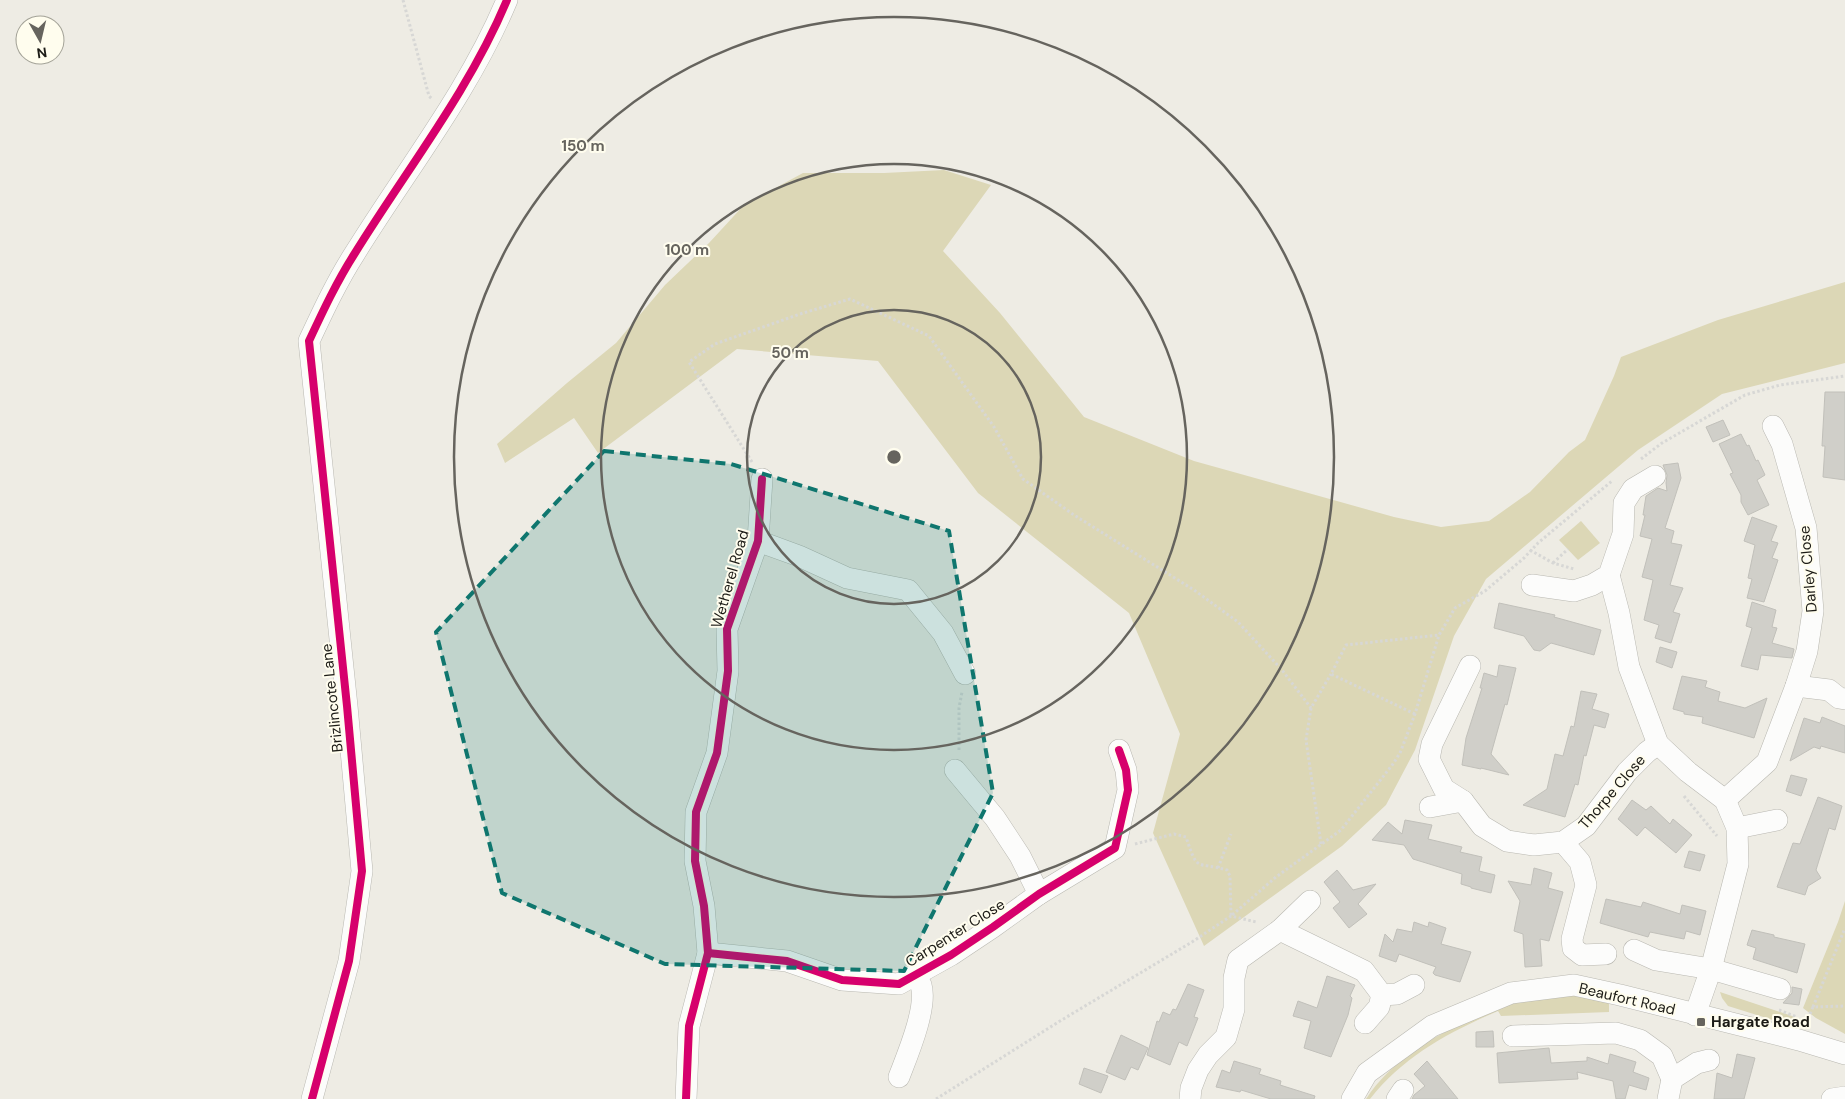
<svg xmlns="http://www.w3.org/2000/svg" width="1845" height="1099" font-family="'DM Sans',sans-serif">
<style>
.green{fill:#dcd7b6}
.building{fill:#d0cfc9;stroke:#c1c0ba}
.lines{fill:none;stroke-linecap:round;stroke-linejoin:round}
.minor-casing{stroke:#b9b8b1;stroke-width:22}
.path{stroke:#d7d7d5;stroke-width:3;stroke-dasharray:2.5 2.5;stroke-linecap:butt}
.minor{stroke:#fcfcfb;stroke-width:21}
.cycleway-casing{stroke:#fffdee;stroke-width:11}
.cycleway{stroke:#d6006c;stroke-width:8}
.marked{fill:#0f766e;fill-opacity:0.2;stroke:#0f766e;stroke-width:4;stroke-dasharray:10 6;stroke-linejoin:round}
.ring{fill:none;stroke:#66645e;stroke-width:2.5}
.poi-dot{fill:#66645e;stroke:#fffdee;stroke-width:2}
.labels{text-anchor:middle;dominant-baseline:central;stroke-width:4;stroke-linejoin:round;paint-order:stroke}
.street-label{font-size:15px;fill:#1c1b16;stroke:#fffdee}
.poi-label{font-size:15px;font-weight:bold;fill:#1c1b16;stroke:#fffdee;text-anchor:start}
.centre{fill:#66645e;stroke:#fffdee;stroke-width:2.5}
.ring-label{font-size:15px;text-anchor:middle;font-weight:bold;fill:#66645e;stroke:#fffdee;stroke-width:4;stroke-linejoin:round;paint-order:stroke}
</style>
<rect width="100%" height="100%" fill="#eeece4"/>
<g class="green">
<polygon points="944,170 991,185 943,251 1000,313 1084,417 1194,461 1394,517 1441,527 1489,521 1530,492 1569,452 1585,440 1614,376 1621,357 1718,320 1845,282 1845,363 1722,394 1638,450 1486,579 1454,636 1415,750 1386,805 1342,846 1204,946 1153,833 1180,734 1129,613 978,493 878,361 737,349 598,453 574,418 505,463 497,444 567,383 616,343 665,285 709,243 744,205 803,173 884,173"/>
<polygon points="1581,521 1600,543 1578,560 1559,540"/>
<polygon points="1845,901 1845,1034 1816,1018 1803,1008 1838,922"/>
<polygon points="1720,992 1804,1020 1802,1027 1789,1025 1728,1006 1722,998"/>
<path d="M1570,995L1609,999V1012L1501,1016L1498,1011C1449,1032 1404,1056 1370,1099H1366C1391,1061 1433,1036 1474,1018C1483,1014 1492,1008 1502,1006C1524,1000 1547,997 1570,995Z"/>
</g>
<g class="building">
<polygon points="1825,392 1845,392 1845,480 1823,477 1825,446 1822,446"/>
<polygon points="1723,420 1730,435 1713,442 1706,427"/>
<polygon points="1741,434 1747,446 1749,445 1756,461 1758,460 1765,475 1757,480 1769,505 1748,515 1741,502 1741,495 1730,474 1733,473 1719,444"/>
<polygon points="1678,463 1681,478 1665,528 1674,531 1671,543 1682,545 1670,585 1683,588 1673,612 1680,614 1671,643 1655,638 1659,625 1644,620 1653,580 1642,577 1652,539 1640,536 1645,515 1643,515 1646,496 1658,488 1667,491 1666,483 1667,475 1663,465"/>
<polygon points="1752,517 1777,526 1771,541 1778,543 1772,558 1778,560 1764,602 1747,598 1752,579 1748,578 1755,545 1744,541"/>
<polygon points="1752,602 1776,610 1772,627 1777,628 1772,643 1794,649 1792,658 1761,655 1758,670 1741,666 1752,628 1746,626"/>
<polygon points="1499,603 1555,615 1554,617 1601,630 1594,655 1551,643 1540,651 1534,650 1524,636 1494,628"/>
<polygon points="1660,647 1677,652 1672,668 1656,662"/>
<polygon points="1499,665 1516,668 1507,705 1505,704 1491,754 1509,775 1481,768 1481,769 1462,765 1466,738 1482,688 1480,688 1484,673 1497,677"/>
<polygon points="1682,676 1707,681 1705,687 1720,692 1718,701 1745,708 1767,698 1754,738 1702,723 1703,717 1684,714 1684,712 1673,709"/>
<polygon points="1581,691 1597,694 1592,709 1609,714 1605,728 1594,725 1586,756 1584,755 1578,785 1575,784 1565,817 1523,805 1547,789 1555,754 1563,756 1571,726 1574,727"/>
<polygon points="1822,717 1845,726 1845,753 1821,746 1820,749 1814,747 1790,761 1804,718 1820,723"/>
<polygon points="1791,775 1807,779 1801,796 1786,791"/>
<polygon points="1818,797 1842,806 1835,830 1829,828 1816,870 1821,878 1808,886 1805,895 1777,887 1793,843 1800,844"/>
<polygon points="1632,800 1646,810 1651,806 1670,824 1673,819 1692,835 1676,853 1645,827 1637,836 1618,819"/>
<polygon points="1405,820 1432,825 1428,839 1462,847 1460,852 1482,857 1479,871 1495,875 1491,893 1471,888 1471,887 1461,884 1462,874 1413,859 1404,845 1372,840 1388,822 1402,834"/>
<polygon points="1689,851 1705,855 1700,871 1684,867"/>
<polygon points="1534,868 1552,873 1548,888 1563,892 1549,941 1540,939 1542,966 1525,967 1523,934 1514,931 1520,901 1508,881 1531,885"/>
<polygon points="1337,870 1353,890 1376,884 1358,904 1367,914 1349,928 1333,908 1340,902 1324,882"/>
<polygon points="1606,899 1641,907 1643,902 1680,914 1682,905 1706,911 1700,935 1686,931 1684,939 1650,932 1648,937 1600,923"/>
<polygon points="1414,922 1428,927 1429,922 1446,928 1441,944 1471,952 1460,982 1435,975 1433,973 1436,967 1399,954 1396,962 1379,956 1385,934 1393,942 1397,929 1412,932"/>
<polygon points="1752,930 1774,935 1774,937 1805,944 1797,973 1753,959 1756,948 1747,945"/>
<polygon points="1327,976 1355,985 1350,996 1352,998 1348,1015 1331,1057 1304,1048 1311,1021 1293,1016 1298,1001 1317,1008"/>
<polygon points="1188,984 1204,990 1194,1017 1198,1018 1187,1046 1179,1042 1170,1065 1147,1055 1157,1021 1159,1022 1163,1012 1170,1015 1173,1009 1176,1010"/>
<polygon points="1792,987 1802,989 1799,1005 1783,1003 1792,993"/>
<polygon points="1493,1031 1494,1047 1476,1047 1476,1032"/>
<polygon points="1121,1035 1148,1048 1138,1070 1131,1067 1125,1080 1106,1072"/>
<polygon points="1549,1048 1551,1063 1587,1061 1587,1057 1608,1064 1610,1054 1636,1062 1633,1072 1649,1078 1646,1090 1629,1085 1625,1099 1616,1099 1613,1081 1577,1072 1578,1079 1499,1083 1497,1053"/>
<polygon points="1737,1054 1755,1058 1744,1099 1714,1099 1717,1073 1732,1078"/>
<polygon points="1234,1061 1261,1069 1259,1074 1281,1081 1280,1085 1315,1096 1314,1099 1271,1099 1241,1090 1240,1092 1216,1087 1222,1070 1230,1073"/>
<polygon points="1427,1061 1458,1099 1412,1099 1414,1095 1425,1086 1414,1074"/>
<polygon points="1084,1068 1108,1076 1101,1093 1079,1084"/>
</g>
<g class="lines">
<g class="minor-casing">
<g id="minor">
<polyline points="758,541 799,556 847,578 908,590 943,633 965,674"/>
<polyline points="1609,575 1619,613 1629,667 1658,744 1688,772 1725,800 1737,828 1738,864 1711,969 1695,1015"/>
<polyline points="1532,585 1574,591 1592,585 1609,575 1623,534 1624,503 1633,489 1655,476"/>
<polyline points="1470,666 1432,744 1429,759 1444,789 1463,801 1482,826 1507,841 1534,845 1563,842 1586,826 1627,772 1647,752 1658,744"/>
<polyline points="1796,686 1829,690 1839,698 1845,699"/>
<polyline points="955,770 995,818 1020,856 1039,894"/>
<polyline points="1725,800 1767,762 1796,686 1807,651 1813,611 1806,528 1782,444 1773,426"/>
<polyline points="1430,807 1463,801"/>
<polyline points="1737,828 1777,820"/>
<polyline points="1563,842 1580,862 1586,885 1572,939 1573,948 1582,955 1606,954"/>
<polyline points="1280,930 1364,971 1382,995"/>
<polyline points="1634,950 1656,960 1711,969 1780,989"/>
<polyline points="708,953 787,961 842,980 899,984 951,955 993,927 1039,894 1115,848 1128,790 1126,770 1119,750"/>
<polyline points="1365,1023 1379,1007 1382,995 1397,994 1414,985"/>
<polyline points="1513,1036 1616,1033 1640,1040 1662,1056 1672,1079"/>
<path d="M899,1077C907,1056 928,1007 921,985C919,982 917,978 915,975"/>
<polyline points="1672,1079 1697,1063 1709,1060"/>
<path d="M312,1099L349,961L362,871L347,706L309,341C323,311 337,281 355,253C407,169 469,91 507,0"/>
<polyline points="686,1099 689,1026 708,953 704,906 695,861 696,812 717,753 728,671 727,629 758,541 762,479"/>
<polyline points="1190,1099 1191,1088 1198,1070 1208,1055 1226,1037 1234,1009 1234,978 1238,960 1280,930 1310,901"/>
<polyline points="1352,1099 1367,1073 1432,1026 1511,993 1574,985 1620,995 1799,1040 1845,1054"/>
<polyline points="1397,1099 1403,1090"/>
<polyline points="1668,1099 1672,1079"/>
<polyline points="1832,1099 1845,1097"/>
</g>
</g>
<g class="path">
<polyline points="403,0 429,96 432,99"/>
<polyline points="1641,459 1662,443 1745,395 1780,385 1845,376"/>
<polyline points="752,462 689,362 715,344 800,314 850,299 929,336 994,427 1023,479 1074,515 1194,590 1238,622 1282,670 1311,708"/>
<polyline points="1530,550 1553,563 1574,569"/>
<polyline points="1553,563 1568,549"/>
<polyline points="1415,714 1331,674 1346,645 1439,635"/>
<polyline points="959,750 959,708 962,692"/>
<polyline points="1684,796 1717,836"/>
<path d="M1135,844L1174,834L1186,837C1198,873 1195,861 1227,870L1230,876L1231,916L1276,877L1341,830L1393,764L1400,753L1415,714L1439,635L1455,608L1485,591L1524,558L1538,543L1612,481"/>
<polyline points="1321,844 1306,740 1311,708 1331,674"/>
<polyline points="1218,868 1231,834"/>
<polyline points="1813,1007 1845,928"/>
<polyline points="1779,1010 1797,1017"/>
<polyline points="1806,1023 1813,1007 1845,1006"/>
<polyline points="936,1099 1060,1021 1192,942 1231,916 1256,922"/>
</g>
<use href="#minor" class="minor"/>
<g class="cycleway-casing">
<g id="cycleway">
<polyline points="708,953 787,961 842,980 899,984 951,955 993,927 1039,894 1115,848 1128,790 1126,770 1119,750"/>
<path d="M312,1099L349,961L362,871L347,706L309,341C323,311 337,281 355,253C407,169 469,91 507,0"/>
<polyline points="686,1099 689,1026 708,953 704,906 695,861 696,812 717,753 728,671 727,629 758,541 762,479"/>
</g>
</g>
<use href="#cycleway" class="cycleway"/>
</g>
<path class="marked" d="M604,451L731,464L949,531L993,793L904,971L665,964L502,893L436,632Z"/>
<g class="ring">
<circle cx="894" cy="457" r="147"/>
<circle cx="894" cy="457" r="293"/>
<circle cx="894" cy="457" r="440"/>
</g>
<rect class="poi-dot" x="1696" y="1017" width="10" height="10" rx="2.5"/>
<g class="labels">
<g class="street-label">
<text transform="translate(1808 569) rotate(-95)">Darley Close</text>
<text transform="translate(730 579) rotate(-74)">Wetherel Road</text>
<text transform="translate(332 698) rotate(-96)">Brizlincote Lane</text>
<text transform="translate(1612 792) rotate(-49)">Thorpe Close</text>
<text transform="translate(955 933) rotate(-32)">Carpenter Close</text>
<text transform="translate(1627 999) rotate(13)">Beaufort Road</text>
</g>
<g class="poi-label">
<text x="1711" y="1022">Hargate Road</text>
</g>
</g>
<circle cx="894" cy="457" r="8" class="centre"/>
<g class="ring-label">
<text x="583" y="151">150 m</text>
<text x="687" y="255">100 m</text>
<text x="790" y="358">50 m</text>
</g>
<g transform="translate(40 40) rotate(172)"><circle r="24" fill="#fffdee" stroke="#a4a398"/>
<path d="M0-4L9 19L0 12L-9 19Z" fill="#66645e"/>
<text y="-8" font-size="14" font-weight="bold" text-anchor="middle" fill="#1c1b16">N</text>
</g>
</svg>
